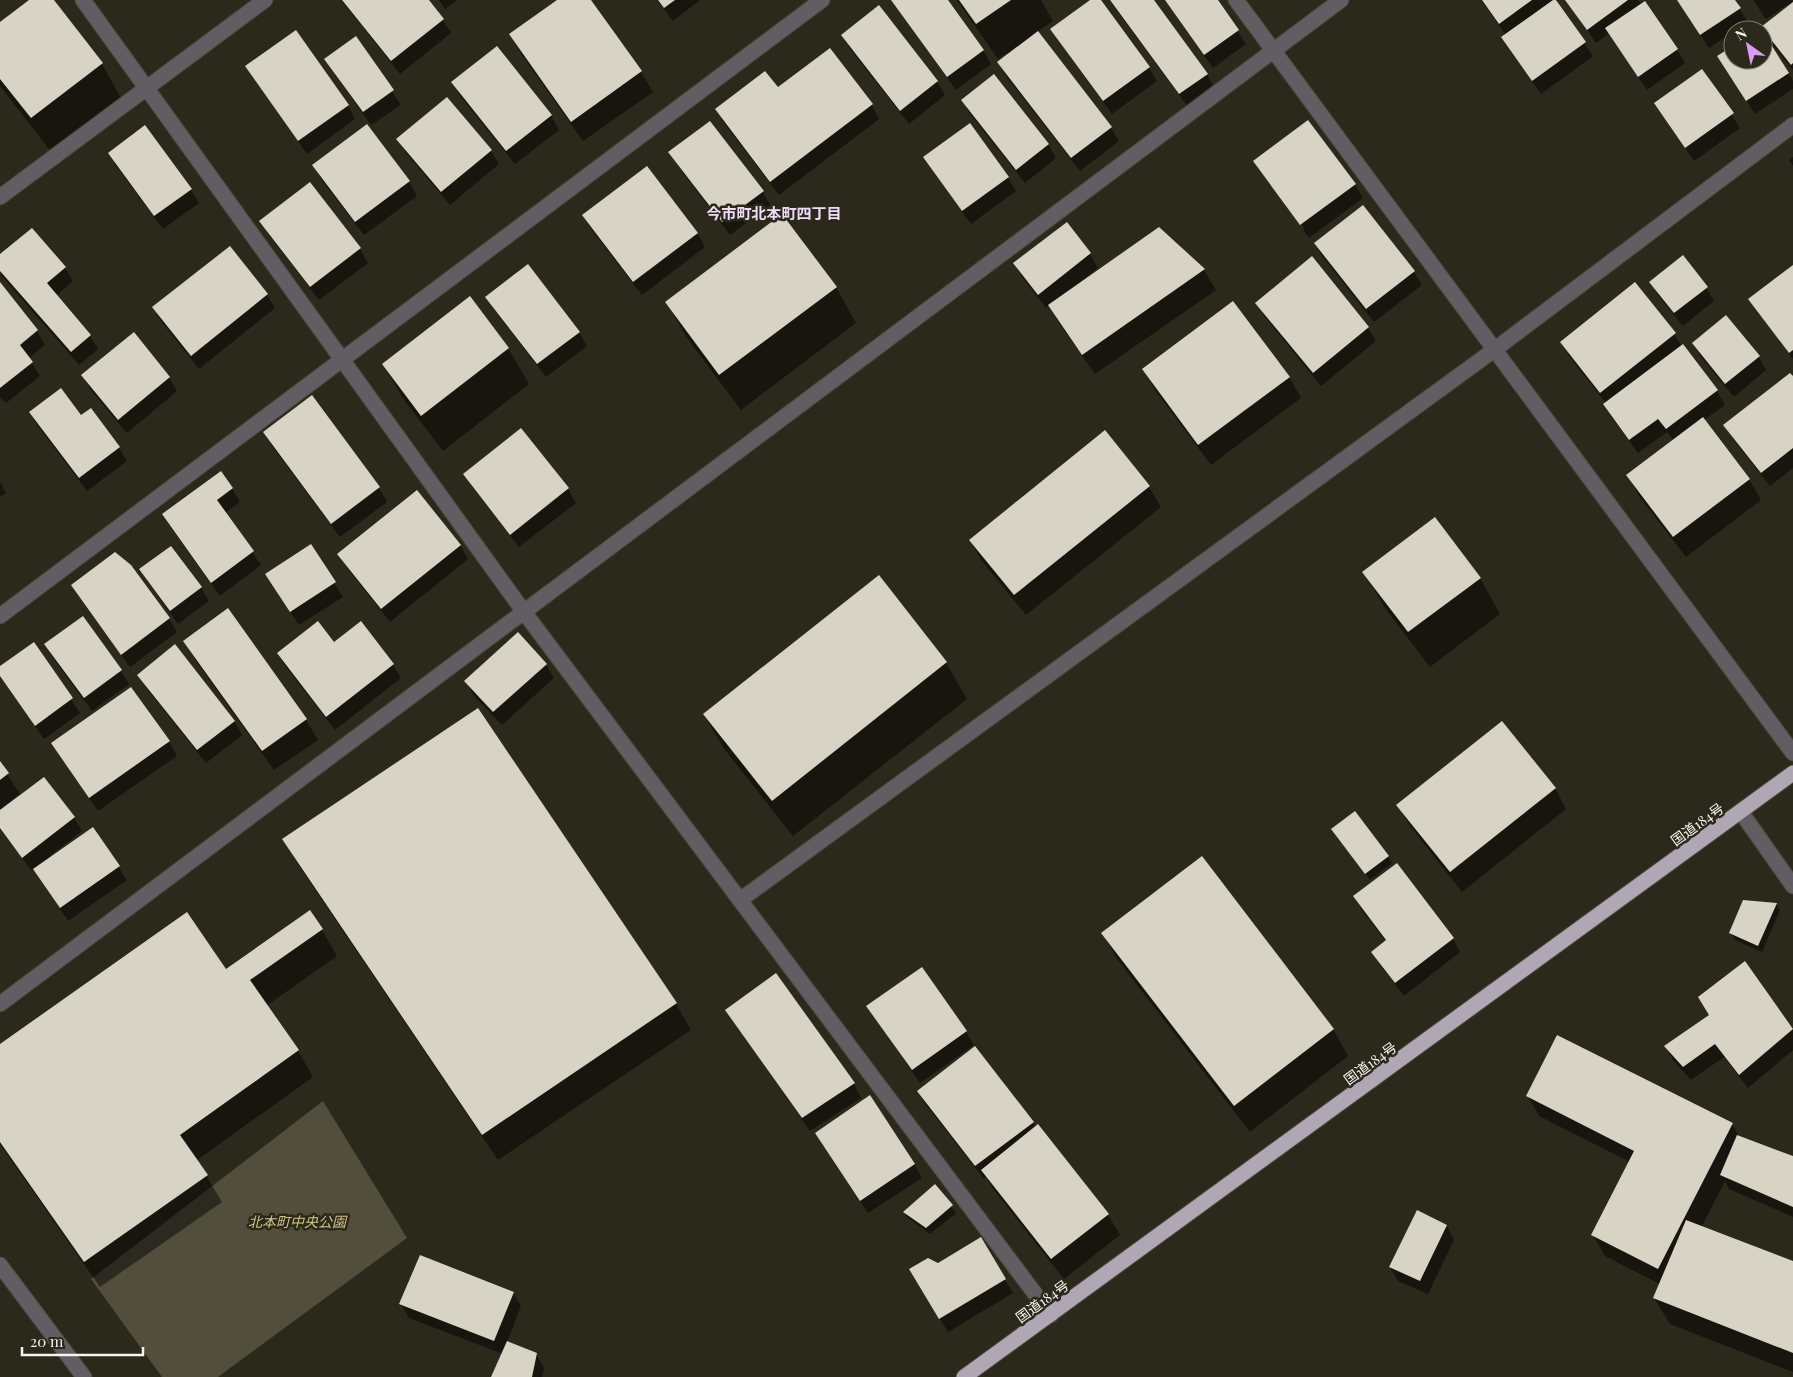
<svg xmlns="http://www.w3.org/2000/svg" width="1793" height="1377" font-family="'Playfair Display','Noto Sans JP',serif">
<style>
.green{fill:#524e3c}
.shadow{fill:#0007}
.building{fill:#d8d4c5}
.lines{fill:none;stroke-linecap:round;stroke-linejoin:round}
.minor-casing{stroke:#484539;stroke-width:17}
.highway-casing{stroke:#484539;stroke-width:17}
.minor{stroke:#615d63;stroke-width:15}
.highway{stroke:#b0a7b4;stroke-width:15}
.labels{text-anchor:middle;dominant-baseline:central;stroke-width:5;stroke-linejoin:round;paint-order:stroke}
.street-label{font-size:14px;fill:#f7f5ee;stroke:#2b281c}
.park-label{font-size:14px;font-style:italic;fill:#d2c28a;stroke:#2b281c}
.neighbourhood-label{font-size:15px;font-weight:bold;fill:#eedcf6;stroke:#2b281c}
</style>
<rect width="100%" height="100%" fill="#2b281c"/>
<polygon class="green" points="323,1101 407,1238 218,1377 162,1377 91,1279"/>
<g class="shadow">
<polygon points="31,0 52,0 102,64 122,100 52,153 0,86 0,24"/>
<polygon points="341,0 427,0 443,20 451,33 400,74"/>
<polygon points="439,0 457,0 445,9"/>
<polygon points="559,0 590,0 641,72 653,92 583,141 522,55 510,35"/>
<polygon points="657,0 700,0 673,21"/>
<polygon points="892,0 947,0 983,50 991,64 956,90"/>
<polygon points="957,0 1041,0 1053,21 1037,32 1111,128 1119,141 1080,171 1006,76 998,62 1008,55 1007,53 998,59"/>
<polygon points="1092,0 1100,0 1149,68 1157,81 1112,114 1060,43 1052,29"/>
<polygon points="1109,0 1152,0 1207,74 1214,88 1188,107"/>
<polygon points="1165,0 1217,0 1246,44 1213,68"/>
<polygon points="1481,0 1559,0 1556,2 1593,56 1541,94 1510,51 1503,37 1506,35"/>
<polygon points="1566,0 1638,0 1677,50 1685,63 1647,90 1609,33 1596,43"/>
<polygon points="1677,0 1734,0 1748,22 1736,30 1733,30 1733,32 1709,48"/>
<polygon points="1753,0 1793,0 1793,1 1766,19"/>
<polygon points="1793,4 1793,70 1770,41 1762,28"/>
<polygon points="1763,34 1793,81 1793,89 1755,114 1727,70 1733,48 1733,60 1763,60"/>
<polygon points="842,35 937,82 945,95 909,124 850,49"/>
<polygon points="356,38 401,105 371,125 334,73 326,59"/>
<polygon points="497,48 551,116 559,130 515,164 460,96 453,82"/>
<polygon points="830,49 872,105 879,119 779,195 724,123 716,109 777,89"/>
<polygon points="1702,70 1740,128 1694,161 1655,104"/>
<polygon points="255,80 348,105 355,119 307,154"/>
<polygon points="963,101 1048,144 1056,158 1025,183 970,114"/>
<polygon points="367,126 409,182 417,196 364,235 321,179 313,165"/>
<polygon points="398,139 491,151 499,164 450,205 406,153"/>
<polygon points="109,153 191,190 199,203 163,229 117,167"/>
<polygon points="670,153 763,192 770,205 730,235 678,166"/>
<polygon points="925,157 1008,178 1016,191 971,224 933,171"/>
<polygon points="1793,157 1793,166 1789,160"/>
<polygon points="1254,161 1355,185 1363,198 1309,238 1303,230 1305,229 1263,173 1261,173"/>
<polygon points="310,184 360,249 368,263 319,300 269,235 261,221"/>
<polygon points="583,215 697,233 705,247 642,295 591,229"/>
<polygon points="1159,229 1204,270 1216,290 1095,374 1061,326 1049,306 1046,308 1022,277 1015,263 1090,254 1098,268 1080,282 1081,283"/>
<polygon points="1315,244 1414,272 1422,285 1374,322 1323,257"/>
<polygon points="230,248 267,295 275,308 199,369 161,321 153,307"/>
<polygon points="0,256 65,268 73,281 56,296 90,336 98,349 79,365 1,275"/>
<polygon points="1793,267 1793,359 1758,312 1750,299"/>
<polygon points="1651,282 1706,288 1714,301 1683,326 1659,296"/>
<polygon points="0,284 37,331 45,345 29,358 40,376 6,403 0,397"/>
<polygon points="836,287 856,323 741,410 687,338 667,303"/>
<polygon points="487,297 579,332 587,346 546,377 495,311"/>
<polygon points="1257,303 1368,328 1376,341 1321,386 1265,317"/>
<polygon points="133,334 169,378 177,391 127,433 90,389 83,375"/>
<polygon points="1674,334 1682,347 1717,391 1725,405 1704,420 1749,479 1761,500 1686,557 1639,496 1628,476 1674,441 1667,432 1638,453 1612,418 1604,405 1606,403 1569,356 1561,342"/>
<polygon points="1693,343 1759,357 1766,370 1734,397 1701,357"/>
<polygon points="508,348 529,384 443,451 404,400 383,364"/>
<polygon points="1144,370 1289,377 1301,398 1211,465 1155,390"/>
<polygon points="1793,379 1793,468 1770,486 1733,439 1725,425"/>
<polygon points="312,397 379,488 387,502 340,537 272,446 265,432"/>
<polygon points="91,409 119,448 127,461 87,491 38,426 30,413 81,417"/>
<polygon points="521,430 568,489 576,503 519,547 473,488 465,474"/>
<polygon points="1105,432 1149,487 1161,507 1026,615 982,561 970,540"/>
<polygon points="0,482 6,493 0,497"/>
<polygon points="232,489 240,502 225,513 261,565 220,596 171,528 163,515"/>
<polygon points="460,545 468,559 390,622 347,568 339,555"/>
<polygon points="311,546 343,597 299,625 266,575"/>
<polygon points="130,565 169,619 177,632 130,667 80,598 72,585"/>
<polygon points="141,570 201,588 209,601 178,624 149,583"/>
<polygon points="1364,572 1480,578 1500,614 1430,667 1385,608"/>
<polygon points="878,577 946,663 967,699 793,836 725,750 704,715"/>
<polygon points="228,610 306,720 318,740 274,770 196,661 185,641"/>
<polygon points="360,623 393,665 401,678 335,730 286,667 278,654 334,644"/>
<polygon points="33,644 80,713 44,739 0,676 0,668"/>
<polygon points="45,645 121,671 129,684 92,711 53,658"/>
<polygon points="546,665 554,678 502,725 473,695 466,681"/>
<polygon points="139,675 234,721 242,735 206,763 147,689"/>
<polygon points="478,709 676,1004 691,1030 498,1160 299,866 284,839"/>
<polygon points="169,742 177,756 98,811 53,744"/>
<polygon points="0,763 21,796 44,778 74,818 82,831 50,856 52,858 93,829 127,880 68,921 34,869 31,870 0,829 0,812 20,797 18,795 0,809"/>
<polygon points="1555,788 1566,809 1462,892 1410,826 1398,805"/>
<polygon points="1336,836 1388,856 1392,863 1370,880"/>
<polygon points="1354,897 1453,938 1460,952 1404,996 1381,966 1373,952 1386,942 1362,910"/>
<polygon points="1776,904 1780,910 1762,952 1735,940 1731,933"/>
<polygon points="322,930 337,956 266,1006 298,1051 313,1077 197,1160 222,1202 100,1287 0,1144 0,1045 226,971"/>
<polygon points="1103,934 1333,1029 1348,1056 1250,1132 1118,960"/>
<polygon points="1745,963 1793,1030 1793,1050 1748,1088 1724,1057 1691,1080 1673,1060 1666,1046 1710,1016"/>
<polygon points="776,975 854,1084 861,1098 810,1131 735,1024 727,1010"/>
<polygon points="868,1007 966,1032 974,1045 920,1083"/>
<polygon points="919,1091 1033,1122 1036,1128 1038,1126 1108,1215 1120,1235 1064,1279 994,1190 986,1177 984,1179 926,1105"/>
<polygon points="1528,1096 1732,1124 1740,1138 1793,1157 1793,1217 1729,1189 1725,1181 1701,1228 1793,1262 1793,1372 1670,1324 1654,1298 1660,1284 1605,1256 1593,1235 1630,1162 1539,1116"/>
<polygon points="816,1134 914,1164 922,1178 868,1213"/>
<polygon points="935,1186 956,1213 930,1234 908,1218 904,1212"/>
<polygon points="1418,1212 1447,1226 1454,1240 1428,1294 1398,1281 1390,1267"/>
<polygon points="980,1239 1013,1293 948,1332 918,1283 938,1265"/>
<polygon points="513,1293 521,1306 507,1342 536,1354 544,1368 542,1377 493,1377 503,1354 409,1318 401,1304"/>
</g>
<g class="building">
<polygon points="29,0 54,0 103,63 31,118 0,79 0,22"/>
<polygon points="342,0 429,0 444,19 391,61"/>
<polygon points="557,0 591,0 642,71 571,122 509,34"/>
<polygon points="658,0 675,0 664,8"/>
<polygon points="891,0 948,0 984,50 947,77"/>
<polygon points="959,0 1011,0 976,24"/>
<polygon points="1090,0 1101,0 1150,67 1103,101 1050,29"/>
<polygon points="1110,0 1154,0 1208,74 1179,94"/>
<polygon points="1165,0 1218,0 1239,30 1204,55"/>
<polygon points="1482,0 1532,0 1499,24"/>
<polygon points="1553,0 1556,0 1586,42 1532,81 1501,37"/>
<polygon points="1565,0 1628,0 1587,30"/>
<polygon points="1677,0 1735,0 1741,8 1700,35"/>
<polygon points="1645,1 1678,49 1638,77 1605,28"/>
<polygon points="1793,2 1793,63 1791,65 1761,27"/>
<polygon points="879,5 938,81 900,111 841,35"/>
<polygon points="296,30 349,105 298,141 245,66"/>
<polygon points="1038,31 1112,127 1071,158 997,62"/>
<polygon points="1763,32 1789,73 1746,101 1717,56 1733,46 1733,60 1763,60"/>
<polygon points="356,36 394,90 363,112 324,59"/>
<polygon points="497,46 552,115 506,151 451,82"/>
<polygon points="830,48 873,104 770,182 715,109 765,71 778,87"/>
<polygon points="1702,69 1734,113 1685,148 1654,103"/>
<polygon points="994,74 1049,144 1016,170 961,100"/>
<polygon points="447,97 492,150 441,192 396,139"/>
<polygon points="1308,120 1356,184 1300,225 1253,161"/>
<polygon points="710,121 764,191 722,222 668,152"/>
<polygon points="970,123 1009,177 962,211 923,157"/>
<polygon points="367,124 410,181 355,222 312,165"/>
<polygon points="145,125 192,189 154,216 108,153"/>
<polygon points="647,166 698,233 633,282 582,215"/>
<polygon points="310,182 361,248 310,287 259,221"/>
<polygon points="1363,205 1415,271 1366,309 1314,243"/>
<polygon points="782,214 837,287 719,375 665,302"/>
<polygon points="1067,222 1091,253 1038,295 1013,263"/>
<polygon points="1159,227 1205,269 1082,355 1048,305"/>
<polygon points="32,228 66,267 47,283 91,335 71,352 0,271 0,254"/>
<polygon points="230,246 268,294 191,356 152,307"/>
<polygon points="1683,255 1708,287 1674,313 1649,282"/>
<polygon points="1312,256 1369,327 1313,373 1255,303"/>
<polygon points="528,264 580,332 537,364 485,297"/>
<polygon points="1793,265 1793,350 1789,353 1748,299"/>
<polygon points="0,282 38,330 20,345 33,362 0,388"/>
<polygon points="1635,282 1676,333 1600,393 1560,342"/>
<polygon points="470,296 509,348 421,416 382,364"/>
<polygon points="1233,301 1290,377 1198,445 1142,369"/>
<polygon points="1726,315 1760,356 1725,384 1692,343"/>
<polygon points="134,332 170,377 118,420 81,375"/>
<polygon points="1683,344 1718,390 1666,429 1658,419 1629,440 1603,404"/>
<polygon points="1790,373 1793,376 1793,448 1761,473 1723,425"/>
<polygon points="61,388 81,415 91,408 120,447 79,478 29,412"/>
<polygon points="312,395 380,487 331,524 263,432"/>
<polygon points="1703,417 1750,479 1673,537 1626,475"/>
<polygon points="521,428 569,488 510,535 463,474"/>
<polygon points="1105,430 1150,486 1014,595 969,540"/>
<polygon points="221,471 233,488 217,500 254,551 211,583 162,514"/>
<polygon points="417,490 461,545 381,609 337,554"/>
<polygon points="1435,517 1481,578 1408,632 1362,572"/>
<polygon points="311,544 336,582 290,612 265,574"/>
<polygon points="171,546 202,587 170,611 139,569"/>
<polygon points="115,552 131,565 170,618 121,655 71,585"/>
<polygon points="879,575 947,662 772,801 703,714"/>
<polygon points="228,608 307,719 262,751 183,641"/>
<polygon points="83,616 122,670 84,698 44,644"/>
<polygon points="318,621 334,642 361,621 394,664 326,717 277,653"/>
<polygon points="518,632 547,664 493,712 464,681"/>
<polygon points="34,642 73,698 35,726 0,676 0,666"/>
<polygon points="175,644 235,721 197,750 137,675"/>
<polygon points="131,687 170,741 89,798 51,743"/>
<polygon points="478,708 677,1003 482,1135 282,839"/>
<polygon points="1502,721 1556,788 1450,872 1396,805"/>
<polygon points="0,761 9,773 0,780"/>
<polygon points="44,777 75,817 22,858 0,828 0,810"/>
<polygon points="1355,811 1389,856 1365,874 1331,829"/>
<polygon points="93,827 120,866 60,908 33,869"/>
<polygon points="1202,856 1334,1029 1234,1106 1101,933"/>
<polygon points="1397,863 1454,938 1395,983 1371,952 1386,940 1353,896"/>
<polygon points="1743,900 1777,903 1758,946 1729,933"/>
<polygon points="310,910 323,929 250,980 299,1050 180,1135 208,1175 84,1262 0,1142 0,1044 187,912 226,969"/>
<polygon points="1745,961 1793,1029 1739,1075 1715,1044 1683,1067 1664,1046 1709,1015 1698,997"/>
<polygon points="922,967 967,1031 912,1070 866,1006"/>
<polygon points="776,973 855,1083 802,1118 725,1010"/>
<polygon points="1557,1035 1733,1123 1658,1269 1591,1235 1634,1151 1526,1096"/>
<polygon points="975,1046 1034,1122 975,1166 917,1091"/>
<polygon points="870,1095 915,1164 860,1201 815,1133"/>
<polygon points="1038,1124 1109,1214 1051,1259 981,1170"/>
<polygon points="1737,1135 1793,1156 1793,1207 1720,1175"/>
<polygon points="935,1184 953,1205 926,1228 903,1212"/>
<polygon points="1417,1210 1447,1225 1420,1281 1389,1267"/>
<polygon points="1686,1220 1793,1261 1793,1353 1653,1298"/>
<polygon points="981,1237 1006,1279 939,1319 909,1269 928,1258 938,1263"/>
<polygon points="420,1255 514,1292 494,1341 399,1304"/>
<polygon points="507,1341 537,1353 532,1377 491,1377"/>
</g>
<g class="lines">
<g class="minor-casing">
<g id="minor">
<polyline points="83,0 524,612 1051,1315"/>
<polyline points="1236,0 1793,753"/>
<polyline points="0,197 265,0"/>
<polyline points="0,616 822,0"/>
<polyline points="1741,812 1793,886"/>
<polyline points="740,900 1494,350 1793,125"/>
<polyline points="0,1004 1341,0"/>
<polyline points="0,1265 84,1377"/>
</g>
</g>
<g class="highway-casing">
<polyline id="highway" points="964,1377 1793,773"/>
</g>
<use href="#minor" class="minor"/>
<use href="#highway" class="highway"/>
</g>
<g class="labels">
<g class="street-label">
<text transform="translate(1697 824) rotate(-36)">国道184号</text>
<text transform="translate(1370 1063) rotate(-36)">国道184号</text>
<text transform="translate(1042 1301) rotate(-36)">国道184号</text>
</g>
<g class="park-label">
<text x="297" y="1221">北本町中央公園</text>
</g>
<g class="neighbourhood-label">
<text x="774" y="213">今市町北本町四丁目</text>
</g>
</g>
<g transform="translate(1748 45) rotate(327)"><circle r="24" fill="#2b281c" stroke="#7d7a70"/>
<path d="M0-4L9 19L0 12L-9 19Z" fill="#db9af6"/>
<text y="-8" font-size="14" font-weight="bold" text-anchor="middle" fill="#f7f5ee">N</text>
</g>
<path d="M22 1347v8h121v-8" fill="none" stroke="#f7f5ee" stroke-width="2.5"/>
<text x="30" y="1347" font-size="15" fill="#f7f5ee" stroke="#2b281c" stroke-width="4" paint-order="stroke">20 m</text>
</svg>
